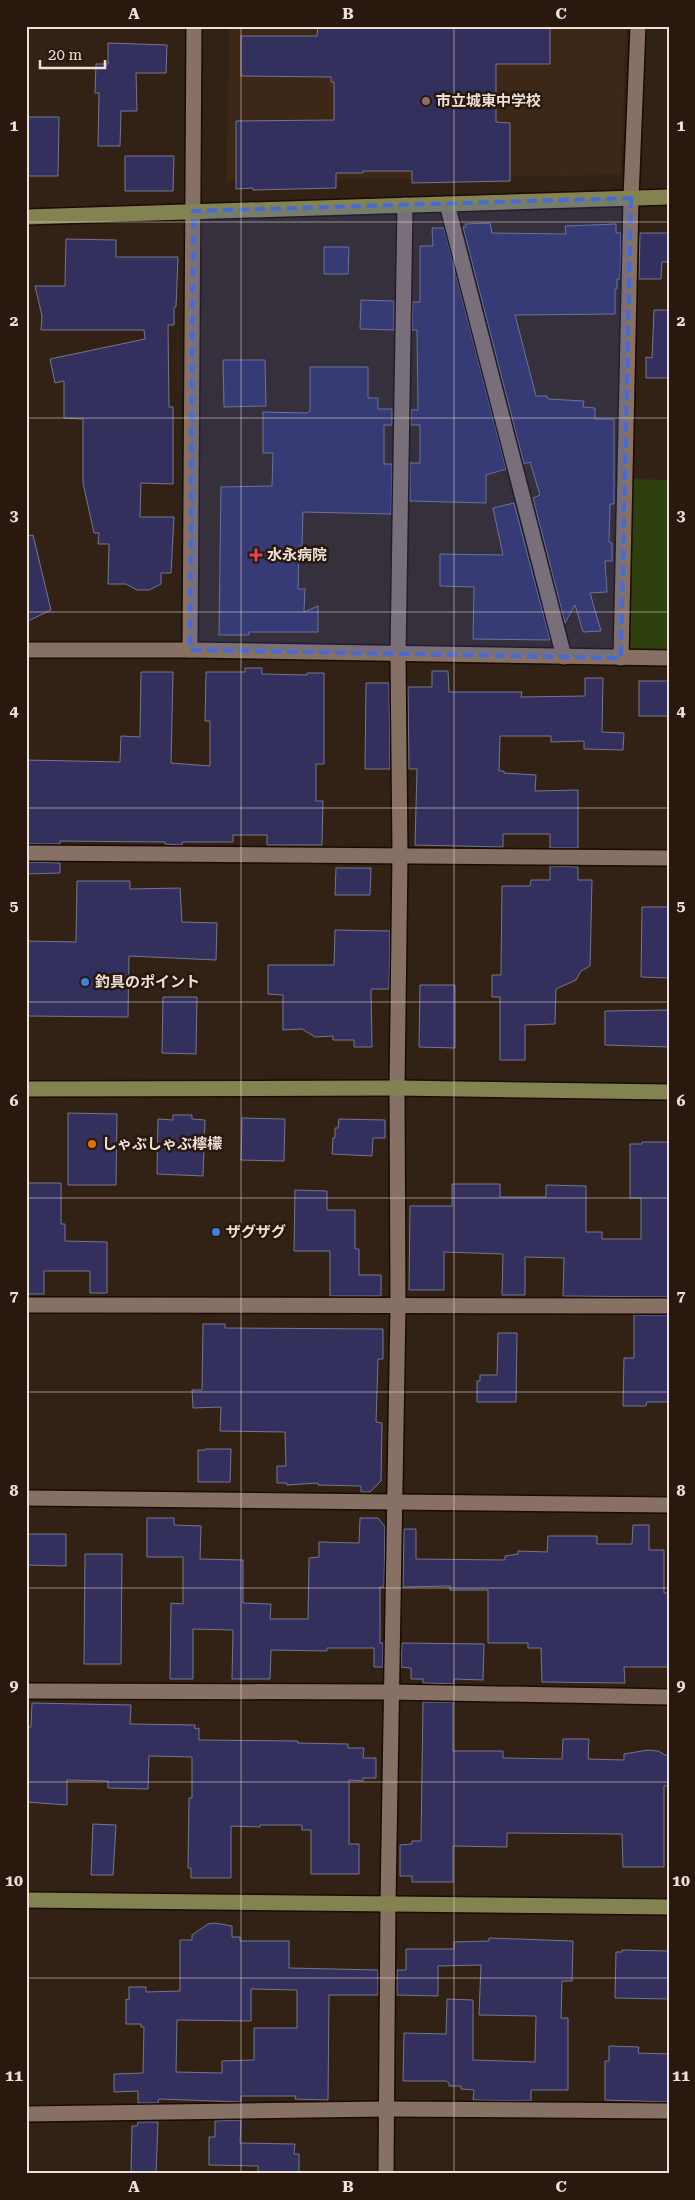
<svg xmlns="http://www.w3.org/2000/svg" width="695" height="2200" font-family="'Roboto Serif','Noto Sans JP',serif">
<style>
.built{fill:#3d2717}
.green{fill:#2c3f0d}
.building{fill:#33305e;stroke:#75768b;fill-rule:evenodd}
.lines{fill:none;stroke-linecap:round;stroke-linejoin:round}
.street-casing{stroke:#1a0b03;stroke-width:18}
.secondary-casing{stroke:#1a0b03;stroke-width:18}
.street{stroke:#867164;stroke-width:15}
.secondary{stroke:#828350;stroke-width:15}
.marked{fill:#466bd8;fill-opacity:0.2;stroke:#466bd8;stroke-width:4;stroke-dasharray:10 6;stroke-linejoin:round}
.grid{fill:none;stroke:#ece0d9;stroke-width:1;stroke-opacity:0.55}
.education-dot{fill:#8d6e63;stroke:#28180d;stroke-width:2}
.health-dot{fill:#e0444e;stroke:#28180d;stroke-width:2}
.shop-dot{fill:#3f7fe0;stroke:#28180d;stroke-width:2}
.food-dot{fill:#e8710a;stroke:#28180d;stroke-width:2}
.labels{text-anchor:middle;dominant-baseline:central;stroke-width:5;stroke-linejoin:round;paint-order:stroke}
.poi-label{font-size:15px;font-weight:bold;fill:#ece0d9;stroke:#28180d;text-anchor:start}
.neatline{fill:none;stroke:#ece0d9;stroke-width:2}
.grid-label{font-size:16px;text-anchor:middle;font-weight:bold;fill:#ece0d9}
</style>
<rect width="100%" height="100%" fill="#322216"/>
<polygon class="built" points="230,26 626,26 621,175 226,181"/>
<polygon class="green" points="630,479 669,480 669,655 626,654"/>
<g class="building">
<polygon points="318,26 550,27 550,64 496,64 496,122 510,123 510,181 412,183 412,171 363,171 363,173 336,173 336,188 253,190 253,188 236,189 236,121 334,120 334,82 331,82 331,77 241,76 241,36 317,36"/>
<polygon points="108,43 167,45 166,73 136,73 137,111 121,111 120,146 98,146 99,93 95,93 96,64 108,64"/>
<polygon points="26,117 59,117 58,176 26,176"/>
<polygon points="125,156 174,156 173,191 125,191"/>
<polygon points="490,223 492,233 566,234 565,226 616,224 616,233 621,233 620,279 617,279 617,289 615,289 615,314 515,315 536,396 547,396 548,399 584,401 583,407 595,408 595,419 614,419 614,504 610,504 609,542 612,543 612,561 605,561 607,592 590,593 601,631 583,632 575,605 565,623 533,498 540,495 530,462 524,464 463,227 466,227 465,224"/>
<polygon points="432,228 444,228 506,469 486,475 486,503 410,501 410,463 420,463 420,425 411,425 411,410 418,410 417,330 412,330 413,302 420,302 420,246 433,246"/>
<polygon points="640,233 669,233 669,262 662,262 661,279 639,279"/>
<polygon points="66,239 116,240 116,257 178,257 176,307 174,307 174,325 168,325 169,407 173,407 173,484 141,483 140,517 174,517 171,573 161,573 161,584 149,590 137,590 126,584 108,584 109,544 98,544 99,533 94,533 83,483 83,419 64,418 64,381 55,383 50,359 145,339 144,330 41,330 42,316 35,286 65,286"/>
<polygon points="324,247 349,247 348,274 324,274"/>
<polygon points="361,300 394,301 394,330 360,329"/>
<polygon points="654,310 669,310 669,378 646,378 646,357 652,358"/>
<polygon points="223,360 265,360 266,406 224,407"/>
<polygon points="310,367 368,367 368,398 378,398 378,409 392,409 392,425 384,425 384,464 392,464 391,514 303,512 302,546 299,546 298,589 305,589 304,612 318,606 318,632 249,632 249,635 219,635 221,487 272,486 273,453 263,453 263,412 307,413 310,411"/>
<polygon points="514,503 550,640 473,639 474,587 440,586 440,554 503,555 493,508"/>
<polygon points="33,535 51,610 26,622 26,536"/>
<polygon points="245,668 262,668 262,674 307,675 307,673 324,673 324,764 316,764 316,801 323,801 322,845 267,845 267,835 233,835 233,842 182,842 182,845 165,844 165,842 60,841 60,844 26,844 26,760 120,762 121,736 140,737 141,672 173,672 171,763 210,766 210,721 205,721 206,672 245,672"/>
<polygon points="432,671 448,671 449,692 522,692 521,697 585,696 585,678 603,678 602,732 624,733 623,750 584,749 584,741 551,742 551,736 500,736 499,771 504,771 504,773 536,775 535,791 578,790 578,848 550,848 550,834 503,834 503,847 415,845 417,769 409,769 408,687 432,687"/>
<rect x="639" y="681" width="30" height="35"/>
<polygon points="366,683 389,683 390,769 365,769"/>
<polygon points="26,862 60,863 60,873 26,874"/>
<polygon points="550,866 578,867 578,880 592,880 590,966 581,971 576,980 556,989 555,1024 525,1025 525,1060 500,1060 500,997 492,997 492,975 501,975 502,886 530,886 531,880 550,880"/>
<polygon points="336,868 371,868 370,895 335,895"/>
<polygon points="77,881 130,881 130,889 180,888 182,922 217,923 216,960 129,956 128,1017 26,1016 26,941 76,942"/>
<polygon points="642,907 669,907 669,978 641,977"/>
<polygon points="335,930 390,931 389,989 371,989 372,1047 354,1047 354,1040 333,1040 333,1036 315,1037 302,1029 283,1030 283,995 268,994 268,965 334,965"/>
<polygon points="420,985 455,985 455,1048 419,1047"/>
<polygon points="163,997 197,997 196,1054 162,1053"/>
<polygon points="669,1010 669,1047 605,1045 605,1011"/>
<polygon points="68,1113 117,1114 116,1185 68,1185"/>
<polygon points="173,1115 192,1115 192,1119 205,1120 203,1176 157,1174 158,1119 173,1120"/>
<polygon points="242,1118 285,1119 284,1161 241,1160"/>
<polygon points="339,1119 385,1120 385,1138 373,1138 372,1156 332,1154 333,1138 335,1138 335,1128 338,1128"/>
<polygon points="642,1142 669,1142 669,1297 563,1296 564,1258 525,1257 525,1295 502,1295 503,1254 444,1252 444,1290 409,1290 410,1206 452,1206 452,1184 500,1184 500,1197 546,1197 546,1185 586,1186 586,1232 602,1232 602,1239 641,1239 641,1198 630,1198 630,1144 642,1144"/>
<polygon points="26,1183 61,1183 61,1224 65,1224 65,1241 107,1242 107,1293 90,1293 90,1271 44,1271 44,1294 26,1294"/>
<polygon points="295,1190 327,1191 327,1210 355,1210 355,1249 359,1249 359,1275 381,1275 381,1296 330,1296 330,1251 294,1251"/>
<polygon points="634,1315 669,1315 669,1402 647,1402 646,1406 623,1406 624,1358 634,1358"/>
<polygon points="203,1324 225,1324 225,1328 383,1329 383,1359 378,1359 376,1422 382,1423 381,1481 370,1492 361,1492 361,1486 318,1485 318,1483 287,1485 287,1483 277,1483 277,1466 286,1466 285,1432 220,1431 221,1407 193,1408 192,1390 202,1390"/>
<polygon points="498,1333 517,1333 516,1402 477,1402 477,1381 480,1381 480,1375 497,1375"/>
<polygon points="205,1449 231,1449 230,1482 198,1482 198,1450 205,1450"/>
<polygon points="147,1518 174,1518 174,1525 201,1526 200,1559 243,1560 243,1603 271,1604 270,1619 308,1619 309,1558 319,1557 319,1542 359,1543 360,1518 378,1518 385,1527 384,1587 380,1587 380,1643 383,1643 383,1667 374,1667 374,1648 327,1648 327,1651 271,1650 270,1679 232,1679 233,1630 193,1629 193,1679 170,1679 171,1603 183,1604 183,1557 147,1557"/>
<polygon points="633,1525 649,1525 649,1550 664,1550 664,1593 668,1593 669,1667 624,1667 625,1683 542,1682 541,1648 528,1648 528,1643 488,1643 488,1590 450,1590 450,1586 403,1587 404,1529 416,1529 416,1559 505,1560 505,1556 518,1554 518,1551 547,1552 548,1536 597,1536 597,1544 632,1544"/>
<polygon points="26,1534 66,1534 66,1566 26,1565"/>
<polygon points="85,1554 122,1554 121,1664 84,1664"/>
<polygon points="402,1643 484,1644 483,1680 454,1679 454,1684 423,1683 423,1679 411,1679 411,1668 401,1667"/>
<polygon points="423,1702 453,1702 453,1751 503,1751 503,1758 562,1759 563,1739 589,1739 588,1759 624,1760 624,1754 648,1750 658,1751 669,1757 669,1786 664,1786 664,1867 623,1867 622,1834 507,1833 507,1847 453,1846 453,1882 412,1882 412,1876 400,1876 400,1845 412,1844 412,1841 421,1841"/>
<polygon points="32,1703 131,1705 130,1724 195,1725 195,1729 199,1728 199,1740 298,1741 298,1743 348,1744 348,1748 364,1748 363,1758 376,1758 376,1778 363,1778 363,1781 349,1780 349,1844 359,1844 359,1874 311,1874 311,1830 302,1830 302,1825 260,1825 260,1827 231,1826 231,1878 191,1878 191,1868 188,1868 189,1798 192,1798 192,1757 149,1756 148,1789 108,1788 108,1781 67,1780 67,1805 26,1802 26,1727 31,1727"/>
<polygon points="93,1824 116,1825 113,1875 91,1875"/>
<path d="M215,1923L232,1926V1937H240V1941H289V1968L378,1970V1995H329L328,2100L295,2099L296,2096H241V2102L159,2099L158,2103H138V2091L114,2092V2074L143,2073L144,2027H141V2024H126V1999L129,2000V1987H146V1992L180,1991V1940H192V1935L208,1924ZM251,1989L297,1990V2028H254V2060L222,2061V2073L176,2072L177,2020L251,2021Z"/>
<polygon points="489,1938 573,1941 572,1981 562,1981 561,2018 568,2018 568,2090 531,2090 531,2101 473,2100 474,2090 461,2089 461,2086 449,2086 449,2083 446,2081 403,2081 404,2033 446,2034 447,1999 473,2000 473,2060 535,2062 536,2016 479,2015 481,1965 438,1966 438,1996 397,1995 397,1970 406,1970 406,1949 454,1949 454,1942 489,1941"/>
<polygon points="622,1950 669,1951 669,1999 615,1998 616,1952 622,1952"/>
<polygon points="609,2046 639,2047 638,2053 669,2054 669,2102 605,2100 605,2061 609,2061"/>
<polygon points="241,2120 240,2143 295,2144 294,2154 299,2154 299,2174 258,2174 258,2166 209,2165 209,2137 215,2137 215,2121"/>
<polygon points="138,2122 158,2122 156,2174 131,2174 132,2126 137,2126"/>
</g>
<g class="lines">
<g class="street-casing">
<g id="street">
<polyline points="447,204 564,657"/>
<polyline points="26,650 190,650 669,658"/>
<polyline points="190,650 194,26"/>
<polyline points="621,658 631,198 638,26"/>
<polyline points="26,853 669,858"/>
<polyline points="26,1305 669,1306"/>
<polyline points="26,1498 669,1505"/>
<polyline points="26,1691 391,1692 669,1697"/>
<polyline points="26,2114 387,2109 669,2111"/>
<polyline points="386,2174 388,1903 398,1306 397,1088 400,856 398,655 405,205"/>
</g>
</g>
<g class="secondary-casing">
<g id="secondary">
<polyline points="26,217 669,197"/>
<polyline points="26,1089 397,1088 669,1092"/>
<polyline points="26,1900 669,1907"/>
</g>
</g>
<use href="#street" class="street"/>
<use href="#secondary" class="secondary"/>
</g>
<path class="marked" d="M631,198L621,658L190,650L193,211Z"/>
<path class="grid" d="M241,26V2174M454,26V2174M26,222H669M26,418H669M26,612H669M26,808H669M26,1002H669M26,1198H669M26,1392H669M26,1588H669M26,1782H669M26,1978H669"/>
<circle class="education-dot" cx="426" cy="101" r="5"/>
<path class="health-dot" d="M253.5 547.5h5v5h5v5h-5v5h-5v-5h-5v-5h5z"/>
<g class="shop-dot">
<circle cx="85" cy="982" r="5"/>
<circle cx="216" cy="1232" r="5"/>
</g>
<circle class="food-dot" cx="92" cy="1144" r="5"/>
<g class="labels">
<g class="poi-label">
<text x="436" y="101">市立城東中学校</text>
<text x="267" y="555">水永病院</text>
<text x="95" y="982">釣具のポイント</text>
<text x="102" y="1144">しゃぶしゃぶ檸檬</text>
<text x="226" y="1232">ザグザグ</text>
</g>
</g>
<rect width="695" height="2200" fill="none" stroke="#28180d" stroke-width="55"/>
<path d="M40 60v8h65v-8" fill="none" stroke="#ece0d9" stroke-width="2.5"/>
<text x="48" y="60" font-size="15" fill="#ece0d9" stroke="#28180d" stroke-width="4" paint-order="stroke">20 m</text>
<rect x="28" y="28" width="640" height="2144" class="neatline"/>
<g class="grid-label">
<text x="134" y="19">A</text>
<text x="348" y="19">B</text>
<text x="561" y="19">C</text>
<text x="14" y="131">1</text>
<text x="681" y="131">1</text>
<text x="14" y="326">2</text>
<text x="681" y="326">2</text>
<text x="14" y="521">3</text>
<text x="681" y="521">3</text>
<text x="14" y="716">4</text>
<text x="681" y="716">4</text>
<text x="14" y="911">5</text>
<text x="681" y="911">5</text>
<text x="14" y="1106">6</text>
<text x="681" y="1106">6</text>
<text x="14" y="1301">7</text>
<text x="681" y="1301">7</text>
<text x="14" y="1496">8</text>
<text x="681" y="1496">8</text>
<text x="14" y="1691">9</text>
<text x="681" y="1691">9</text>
<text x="14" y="1886">10</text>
<text x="681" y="1886">10</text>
<text x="14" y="2081">11</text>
<text x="681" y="2081">11</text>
<text x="134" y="2192">A</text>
<text x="348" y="2192">B</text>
<text x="561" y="2192">C</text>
</g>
</svg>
